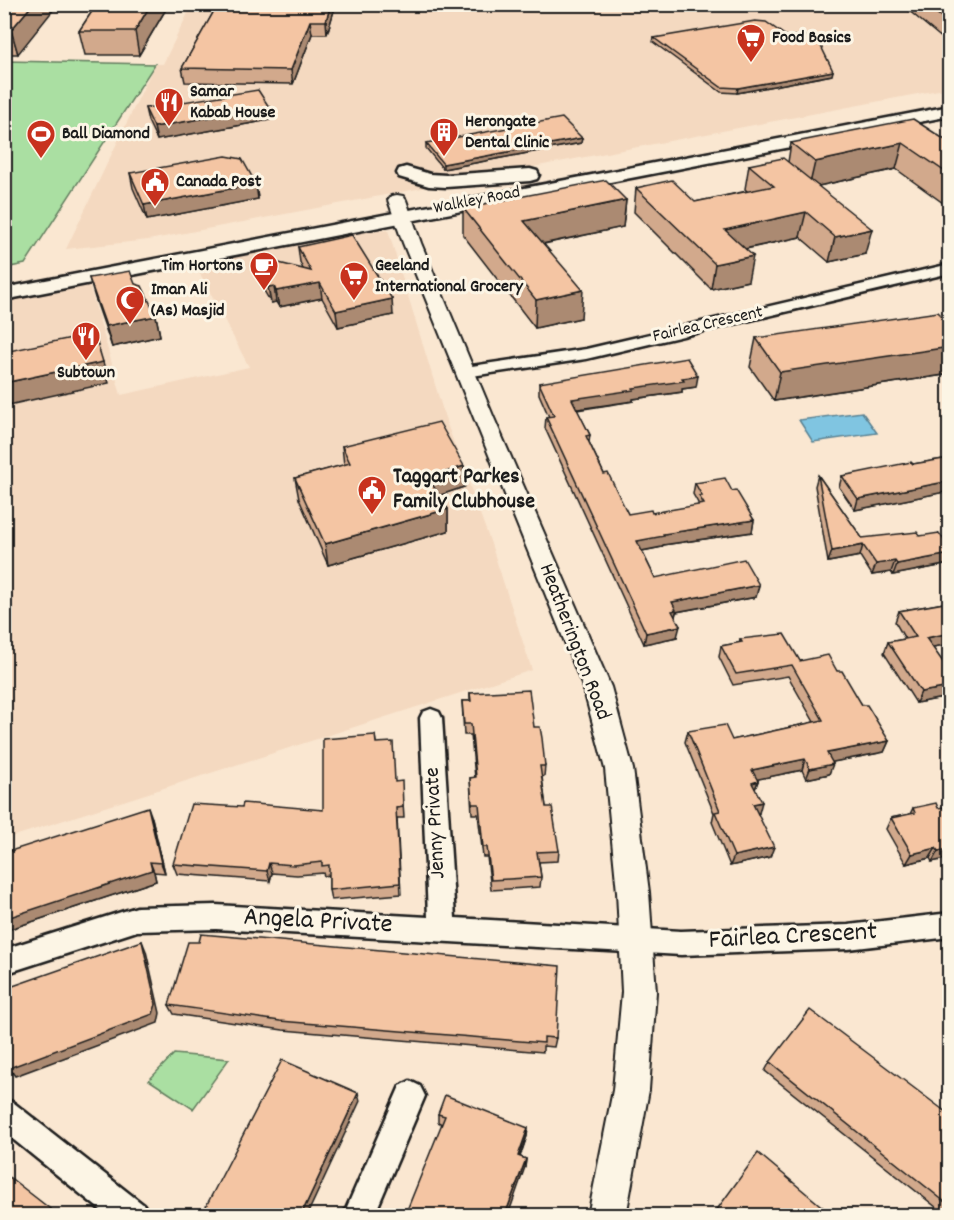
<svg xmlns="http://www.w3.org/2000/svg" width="954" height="1220" font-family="Dekko,sans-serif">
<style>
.built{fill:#f4d9c0}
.green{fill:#aadfa2;stroke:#637e5f;stroke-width:1.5}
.water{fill:#80c5e1;stroke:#588192;stroke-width:1.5}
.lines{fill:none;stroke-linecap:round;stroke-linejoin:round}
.minor-casing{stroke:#1c1c1c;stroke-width:5}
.tertiary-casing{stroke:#1c1c1c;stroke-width:4}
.secondary-casing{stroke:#1c1c1c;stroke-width:5}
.minor{fill:#fcf5e5;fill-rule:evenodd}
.tertiary{fill:#fcf5e5;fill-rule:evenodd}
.secondary{fill:#fcf5e5;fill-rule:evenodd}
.wall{fill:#d2a98c;stroke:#1c1c1c;stroke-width:1.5}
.shaded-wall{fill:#ab8a72;stroke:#1c1c1c;stroke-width:1.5}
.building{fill:#f4c5a3;stroke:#1c1c1c;stroke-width:1.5}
.labels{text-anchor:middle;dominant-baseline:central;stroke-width:6;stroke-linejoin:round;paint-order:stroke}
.far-poi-label{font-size:18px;font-weight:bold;fill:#1c1c1c;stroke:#fcf5e5;text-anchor:start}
.far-street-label{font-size:18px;fill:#1c1c1c;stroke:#fcf5e5}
.poi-label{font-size:22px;font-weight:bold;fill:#1c1c1c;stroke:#fcf5e5;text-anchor:start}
.street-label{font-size:22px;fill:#1c1c1c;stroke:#fcf5e5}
.near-street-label{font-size:27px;fill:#1c1c1c;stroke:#fcf5e5}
</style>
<rect width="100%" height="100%" fill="#fae7d1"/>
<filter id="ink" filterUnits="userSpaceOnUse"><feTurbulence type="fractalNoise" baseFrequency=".0167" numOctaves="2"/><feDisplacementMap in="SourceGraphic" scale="12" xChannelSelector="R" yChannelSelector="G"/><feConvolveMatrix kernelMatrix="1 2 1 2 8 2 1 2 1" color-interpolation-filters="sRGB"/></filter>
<g filter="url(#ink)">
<g class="built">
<polygon points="192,5 949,5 949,88 148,240 66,249 155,64 163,64"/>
<polygon points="388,230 447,424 490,541 532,670 5,839 5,301 89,284 121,395 249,367 195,264 361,232"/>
</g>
<g class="green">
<polygon points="5,61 155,64 25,264 5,268"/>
<polygon points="174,1054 229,1059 193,1109 149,1080"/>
</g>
<polygon class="water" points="862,412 877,433 813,442 799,420"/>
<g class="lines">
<g class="minor-casing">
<g id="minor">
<polygon points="950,264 950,273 586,359 465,377 459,376 457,372 459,368 465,367 586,349"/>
<polygon points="431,709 439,712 442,718 455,918 681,931 848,925 950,913 950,937 848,949 681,955 216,929 137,931 4,974 4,949 137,907 216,905 428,917 420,718 423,712"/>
<polygon points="410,1081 420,1086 425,1096 374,1216 343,1216 400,1086"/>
<polygon points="4,1098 14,1103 144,1205 148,1216 108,1216 4,1132"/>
</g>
</g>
<g class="tertiary-casing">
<polygon id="tertiary" points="397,195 403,196 406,200 421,243 494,418 611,687 633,769 649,892 656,992 649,1090 626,1216 588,1216 613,1090 622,992 617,892 605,769 583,687 403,243 388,200 391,196"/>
</g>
<g class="secondary-casing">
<g id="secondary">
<polygon points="950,106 950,116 4,300 4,288"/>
<polygon points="406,167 430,174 446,175 530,169 537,171 539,175 537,179 530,181 446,187 429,186 399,177 397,173 399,169"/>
</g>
</g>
<use href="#minor" class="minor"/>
<use href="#tertiary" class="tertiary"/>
<use href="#secondary" class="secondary"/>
</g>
<g class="wall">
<polygon points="4,4 18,54 4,54"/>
<polygon points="97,4 169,4 139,55 85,55 79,31"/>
<polygon points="218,4 336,4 327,34 312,34 293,84 185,82 182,68"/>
<polygon points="901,4 950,4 950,45"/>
<polygon points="654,38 832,75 737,93 721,92 653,42"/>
<polygon points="145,108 270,120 157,140 148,121"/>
<polygon points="426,143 581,143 443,169 426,148"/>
<polygon points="791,143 950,143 950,208 896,169 818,186 865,254 829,262 800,237 746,249 748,281 711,289 634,212 636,188 695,202 747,191 745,189 749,165 788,162"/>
<polygon points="130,173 256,184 258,199 147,220 133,188"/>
<polygon points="626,200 623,227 544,244 581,318 535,328 463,235 463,208"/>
<polygon points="298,247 393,315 338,327 322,298 279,307 276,302 271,303 258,280 256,264 303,269 300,262"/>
<polygon points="89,278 135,284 156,316 160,336 112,347 95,298"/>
<polygon points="950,324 950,374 774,401 750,367 756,338"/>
<polygon points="539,383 696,387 682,389 682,392 633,399 633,401 577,410 590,435 589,442 604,474 628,514 652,513 698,506 698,503 693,494 695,483 732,491 754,520 752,532 663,545 662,547 642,551 655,578 759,585 756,597 676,612 675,617 677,637 644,644 545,428 546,417 549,417 539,394"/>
<polygon points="342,446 464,487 439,495 448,509 448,531 328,565 299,499 295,478 344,465"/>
<polygon points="950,458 950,491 855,510 839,487 842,476"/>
<polygon points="818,475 862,538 920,536 949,564 893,575 891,572 872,575 860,556 828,562 815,486"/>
<polygon points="950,602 950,644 932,647 950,672 950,707 943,698 916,703 884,653 888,642 905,639 895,622 899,611"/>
<polygon points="740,639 800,661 837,671 889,741 884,752 832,762 829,774 806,779 802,770 757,779 758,781 755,789 759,813 758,813 770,857 730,866 712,822 714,813 685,742 688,731 732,740 814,722 788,676 733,685 719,657 721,646 739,643"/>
<polygon points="470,693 534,727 545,766 544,776 542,777 546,807 559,851 558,861 539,862 541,877 540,887 491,890 487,857 483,857 478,814 472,814 470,778 475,778 471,735 464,735 462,701 470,701"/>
<polygon points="375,735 376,743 395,782 403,803 404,818 397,818 401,894 331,900 329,890 329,875 324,876 323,873 297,875 272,873 270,881 177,874 173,864 242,807 323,810"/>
<polygon points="913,808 950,858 932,862 930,858 906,864 886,829 891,818 910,814"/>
<polygon points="152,818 165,873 154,872 156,881 4,931"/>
<polygon points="169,1005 556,1038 554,1047 543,1046 543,1052 283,1030 174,1014"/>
<polygon points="770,1062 950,1115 950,1215 946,1215 765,1071"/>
<polygon points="438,1114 528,1128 527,1136 520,1157 526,1159 525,1167 438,1122"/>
</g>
<g class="shaded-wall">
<polygon points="33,4 58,4 18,54 11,30"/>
<polygon points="151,4 169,4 139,55 135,31"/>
<polygon points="331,4 336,4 327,34 326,21"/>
<polygon points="611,4 630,4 611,7"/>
<polygon points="310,21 312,34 293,84 291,70"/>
<polygon points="833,71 832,75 737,93 738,88"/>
<polygon points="269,107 270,120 157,140 154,127"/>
<polygon points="582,138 581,143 443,169 443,164"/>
<polygon points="903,143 896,169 809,188 815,162"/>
<polygon points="256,184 258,199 147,220 144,205"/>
<polygon points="626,200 623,227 523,248 524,221"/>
<polygon points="806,212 800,237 721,254 725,230"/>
<polygon points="872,229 865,254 829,262 835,237"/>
<polygon points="753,256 748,281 711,289 715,264"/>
<polygon points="320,283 322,298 279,307 276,291"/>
<polygon points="274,286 276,302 271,303 268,287"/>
<polygon points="583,290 581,318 535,328 536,300"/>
<polygon points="392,299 393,315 338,327 336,311"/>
<polygon points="156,316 160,336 112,347 106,326"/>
<polygon points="950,341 950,374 774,401 780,372"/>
<polygon points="103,362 109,383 4,406 4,383"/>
<polygon points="698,376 696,387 682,389 682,392 633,399 633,401 571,410 572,399"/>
<polygon points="464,466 464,487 429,499 428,478"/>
<polygon points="950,481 950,491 855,510 858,499"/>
<polygon points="448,509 448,531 328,565 325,544"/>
<polygon points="754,520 752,532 663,545 662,547 636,552 637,541 663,534"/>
<polygon points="863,545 860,556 828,562 832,551"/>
<polygon points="950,554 949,564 893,575 897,564"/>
<polygon points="895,561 891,572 872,575 876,564"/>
<polygon points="759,585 756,597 676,612 674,621 672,613 672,602"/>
<polygon points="680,626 677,637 644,644 646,633"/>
<polygon points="950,633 950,644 922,649 926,638"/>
<polygon points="949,687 943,698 916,703 921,692"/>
<polygon points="889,741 884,752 823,764 827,753"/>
<polygon points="805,759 802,770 749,781 752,770"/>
<polygon points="833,764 829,774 806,779 810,769"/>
<polygon points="758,781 754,792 752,783"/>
<polygon points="762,802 759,813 750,814 753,804"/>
<polygon points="148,807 152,818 165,873 161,863"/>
<polygon points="774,847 770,857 730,866 734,856"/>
<polygon points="936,848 930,858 906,864 912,854"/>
<polygon points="950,849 950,858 932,862 938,851"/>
<polygon points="150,862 154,872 156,881 4,931 4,919"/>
<polygon points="269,863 272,873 270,881 267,871"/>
<polygon points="142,941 146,951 160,1013 158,1023 15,1076 9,1068"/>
<polygon points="358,1093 360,1101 307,1215 301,1215"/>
<polygon points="528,1128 527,1136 517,1164 518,1156"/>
<polygon points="526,1159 525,1167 508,1215 505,1215"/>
</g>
<g class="building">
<polygon points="4,4 33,4 11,30 4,30"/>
<polygon points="97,4 151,4 135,31 79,31"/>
<polygon points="218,4 331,4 326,21 310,21 291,70 182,68"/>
<polygon points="925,4 950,4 950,24"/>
<polygon points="755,21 766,22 786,36 816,36 833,71 738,88 721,87 654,38"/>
<polygon points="258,90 269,107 154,127 145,108"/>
<polygon points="562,118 582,138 443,164 426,143"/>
<polygon points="913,119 950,143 950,175 903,143 815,162 791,143"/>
<polygon points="226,156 242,159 256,184 144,205 130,173"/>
<polygon points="783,158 872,229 835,237 806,212 725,230 753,256 715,264 636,188 672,180 695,202 774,186 749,165"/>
<polygon points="606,180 626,200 524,221 583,290 536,300 463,208"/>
<polygon points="352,235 392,299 336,311 320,283 276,291 274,286 268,287 256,264 271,261 311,271 298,247"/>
<polygon points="130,271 135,284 142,286 156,316 106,326 89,278"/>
<polygon points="938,312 950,324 950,347 780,372 756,338"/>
<polygon points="81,336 96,339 103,362 4,383 4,352"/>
<polygon points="687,358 698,376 682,378 684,381 633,388 634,390 572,399 590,435 586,436 604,474 608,473 628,514 651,510 652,513 704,504 699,496 702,496 695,483 725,478 732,491 736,490 754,520 663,534 664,536 637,541 655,578 744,559 759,585 672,602 676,610 672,611 680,626 646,633 546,417 554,416 539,383"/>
<polygon points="439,422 464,466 428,478 448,509 325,544 295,478 350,463 342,446"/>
<polygon points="950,458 950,481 858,499 842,476 911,462 913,464"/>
<polygon points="818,475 862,538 917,532 920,536 939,533 950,548 950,554 897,564 895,561 876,564 863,545 832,551"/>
<polygon points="950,602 950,633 926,638 950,672 950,688 949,687 921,692 888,642 916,637 899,611"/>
<polygon points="784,634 800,661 828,655 837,671 842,671 862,705 867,705 889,741 827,753 833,764 810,769 805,759 752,770 758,781 752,783 762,802 753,804 774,847 734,856 715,812 720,811 688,731 725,725 732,740 823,720 792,665 736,674 721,646 742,642 740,639"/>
<polygon points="529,690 534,727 540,727 542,738 545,766 540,766 546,807 552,807 559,851 537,852 541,877 491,880 487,847 483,847 479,804 472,804 470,778 476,777 471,724 464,724 462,701 471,701 470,693"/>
<polygon points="375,735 376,743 393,742 395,782 402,781 403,807 396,808 400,883 329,890 329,865 322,866 322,862 294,865 269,863 267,871 173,864 191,804 242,807 243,803 323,810 323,739"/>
<polygon points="936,803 938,808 950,806 950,849 938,851 936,848 912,854 891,818 915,813 913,808"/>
<polygon points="148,807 161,863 150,862 152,870 4,919 4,853"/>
<polygon points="201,934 560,966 556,1038 544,1037 544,1043 280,1021 169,1005 188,942 199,942"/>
<polygon points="142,941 156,1004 153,1014 9,1068 4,1037 4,998 11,996 10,987"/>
<polygon points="810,1010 950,1115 950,1206 770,1062"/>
<polygon points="282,1060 358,1093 301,1215 211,1215 203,1212"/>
<polygon points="445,1095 528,1128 518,1156 526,1159 505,1215 405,1215 445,1116 438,1114"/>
<polygon points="758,1153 832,1215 713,1215"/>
<polygon points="4,1173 58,1215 4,1215"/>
</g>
</g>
<defs>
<g id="supermarket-pin" transform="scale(1.5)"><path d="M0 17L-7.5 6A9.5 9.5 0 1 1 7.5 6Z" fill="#c8321e" stroke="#fcf5e5"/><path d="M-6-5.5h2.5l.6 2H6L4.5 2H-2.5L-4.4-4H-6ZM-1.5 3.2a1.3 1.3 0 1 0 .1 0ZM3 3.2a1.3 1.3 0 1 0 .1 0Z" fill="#fff"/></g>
<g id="restaurant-pin" transform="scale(1.5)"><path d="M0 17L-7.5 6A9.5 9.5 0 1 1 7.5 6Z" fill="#c8321e" stroke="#fcf5e5"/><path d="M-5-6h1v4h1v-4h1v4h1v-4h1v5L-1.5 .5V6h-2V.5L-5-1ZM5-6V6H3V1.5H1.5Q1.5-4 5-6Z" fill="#fff"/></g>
<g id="building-pin" transform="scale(1.5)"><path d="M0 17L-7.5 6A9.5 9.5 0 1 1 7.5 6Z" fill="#c8321e" stroke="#fcf5e5"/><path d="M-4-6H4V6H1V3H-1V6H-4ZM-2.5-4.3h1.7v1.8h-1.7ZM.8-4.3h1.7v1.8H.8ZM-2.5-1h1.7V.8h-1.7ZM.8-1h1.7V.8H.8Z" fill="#fff"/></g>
<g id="stadium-pin" transform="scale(1.5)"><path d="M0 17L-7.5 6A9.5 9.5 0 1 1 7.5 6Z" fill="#c8321e" stroke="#fcf5e5"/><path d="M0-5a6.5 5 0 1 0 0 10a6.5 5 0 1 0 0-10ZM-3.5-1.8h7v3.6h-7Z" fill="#fff"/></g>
<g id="civic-pin" transform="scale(1.5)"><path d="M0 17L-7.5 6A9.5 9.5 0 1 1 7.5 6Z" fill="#c8321e" stroke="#fcf5e5"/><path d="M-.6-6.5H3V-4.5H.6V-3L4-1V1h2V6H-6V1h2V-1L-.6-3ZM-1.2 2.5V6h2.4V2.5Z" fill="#fff"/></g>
<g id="cafe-pin" transform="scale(1.5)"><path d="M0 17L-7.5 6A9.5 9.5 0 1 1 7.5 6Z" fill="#c8321e" stroke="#fcf5e5"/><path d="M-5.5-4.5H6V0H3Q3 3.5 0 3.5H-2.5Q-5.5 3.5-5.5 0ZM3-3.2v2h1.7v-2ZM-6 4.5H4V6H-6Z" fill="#fff"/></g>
<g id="mosque-pin" transform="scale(1.5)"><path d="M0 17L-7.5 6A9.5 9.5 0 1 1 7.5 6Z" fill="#c8321e" stroke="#fcf5e5"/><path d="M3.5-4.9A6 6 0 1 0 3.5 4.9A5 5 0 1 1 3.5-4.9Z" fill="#fff"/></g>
</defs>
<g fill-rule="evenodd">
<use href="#supermarket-pin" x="751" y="38"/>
<use href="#restaurant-pin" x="169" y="102"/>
<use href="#building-pin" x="444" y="132"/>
<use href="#stadium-pin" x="41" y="134"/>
<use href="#civic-pin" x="155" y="182"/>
<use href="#cafe-pin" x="264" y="266"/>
<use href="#supermarket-pin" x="354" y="276"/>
<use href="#mosque-pin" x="130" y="300"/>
<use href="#restaurant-pin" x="86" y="336"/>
<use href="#civic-pin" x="372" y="490"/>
</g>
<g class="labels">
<g class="far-poi-label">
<text x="772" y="38">Food Basics</text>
<text x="190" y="92">Samar<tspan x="190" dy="21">Kabab House</tspan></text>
<text x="465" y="122">Herongate<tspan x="465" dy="21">Dental Clinic</tspan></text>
<text x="62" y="134">Ball Diamond</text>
<text x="176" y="182">Canada Post</text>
<text x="243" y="266" text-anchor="end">Tim Hortons</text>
<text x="375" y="266">Geeland<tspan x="375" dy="21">International Grocery</tspan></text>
<text x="151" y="290">Iman Ali<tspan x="151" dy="21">(As) Masjid</tspan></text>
<text x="86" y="373" text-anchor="middle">Subtown</text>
</g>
<g class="far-street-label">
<text transform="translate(477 201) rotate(-11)">Walkley Road</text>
<text transform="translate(708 325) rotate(-13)">Fairlea Crescent</text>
</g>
<g class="poi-label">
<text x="393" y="477">Taggart Parkes<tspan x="393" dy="25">Family Clubhouse</tspan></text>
</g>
<g class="street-label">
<text transform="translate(574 642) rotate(69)">Heatherington Road</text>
<text transform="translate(436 823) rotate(-93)">Jenny Private</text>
</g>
<g class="near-street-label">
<text transform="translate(318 922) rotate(3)">Angela Private</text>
<text transform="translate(793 937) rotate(-3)">Fairlea Crescent</text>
</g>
</g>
<rect width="954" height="1220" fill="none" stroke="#fcf5e5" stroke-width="24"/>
<rect x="12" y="12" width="930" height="1196" fill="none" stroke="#1c1c1c" stroke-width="2" filter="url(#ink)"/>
</svg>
